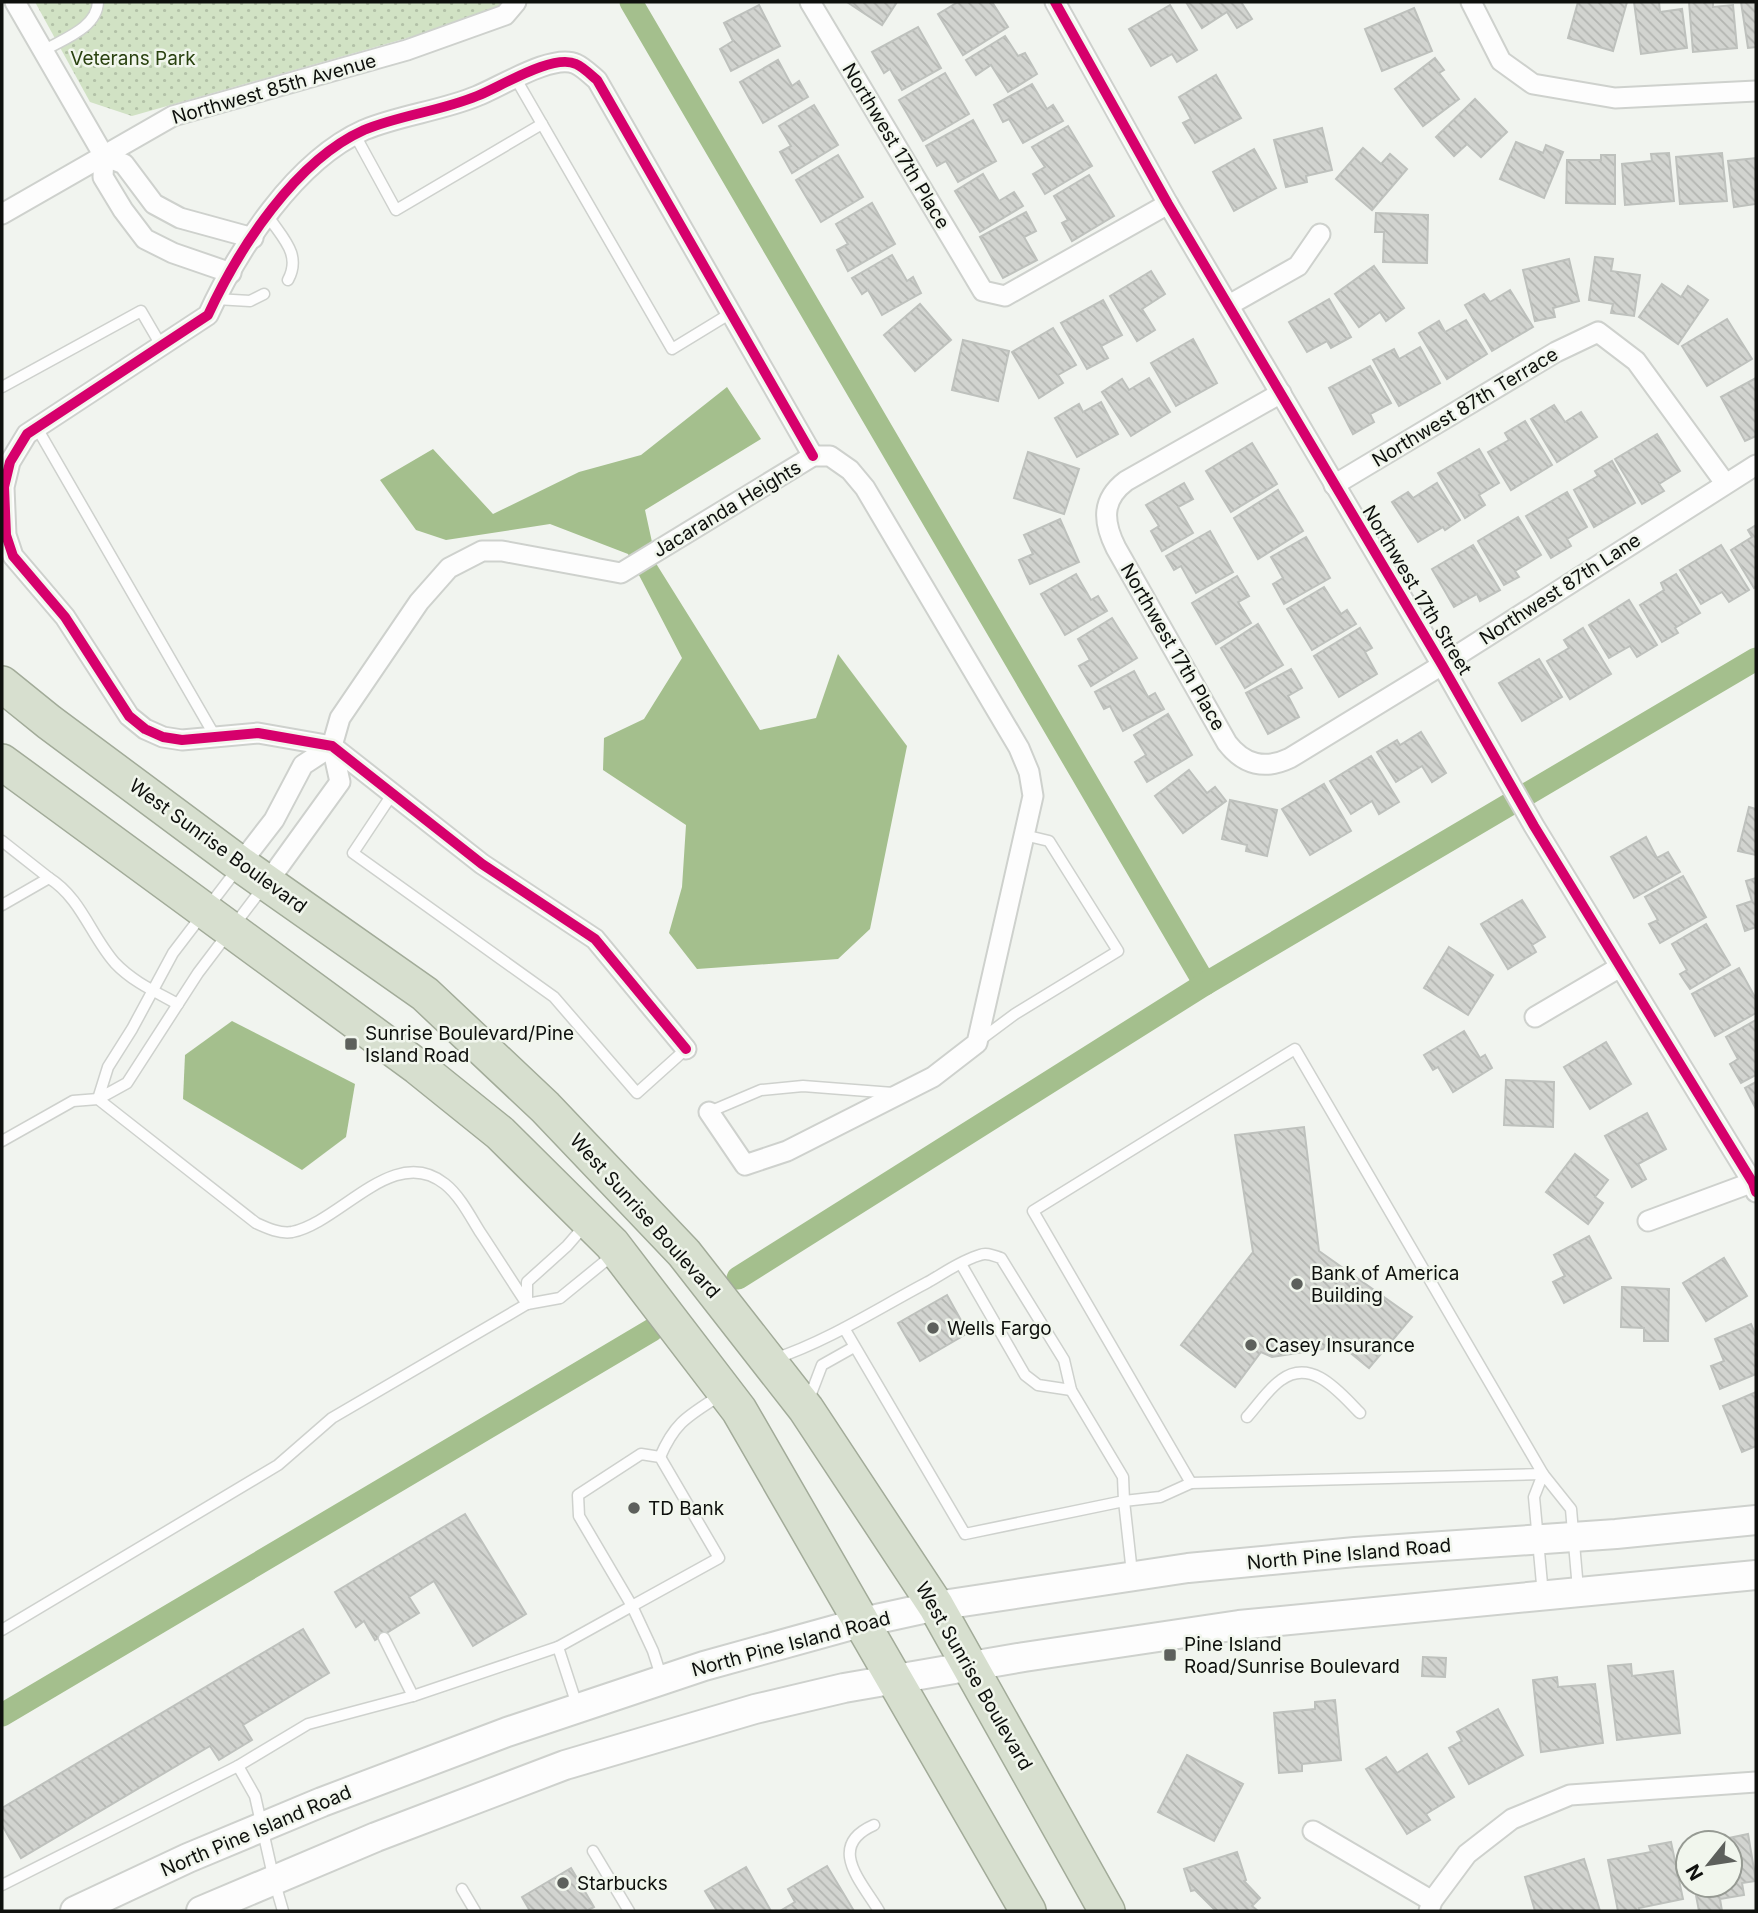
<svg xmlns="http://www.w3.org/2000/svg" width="1758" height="1913" font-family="Inter,sans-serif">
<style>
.park{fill:url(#park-dots)}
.water{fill:#a4bf8d}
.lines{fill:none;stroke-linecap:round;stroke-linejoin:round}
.canal{stroke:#a4bf8d;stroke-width:23}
.building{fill:url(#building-back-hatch);stroke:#bec1bd;stroke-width:2}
.lane-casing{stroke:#ced1cd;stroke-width:13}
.street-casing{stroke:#ced1cd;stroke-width:23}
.secondary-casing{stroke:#ced1cd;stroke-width:32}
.highway-casing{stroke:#a2ab99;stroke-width:38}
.lane{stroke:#fdfdfd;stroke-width:10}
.street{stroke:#fdfdfd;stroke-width:19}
.secondary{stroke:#fdfdfd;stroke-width:28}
.highway{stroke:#d7dfcf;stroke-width:35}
.cycleway-casing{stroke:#f1f6ed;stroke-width:15}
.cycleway{stroke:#d6006c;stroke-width:10}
.poi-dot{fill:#5d605c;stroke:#f1f6ed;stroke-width:2.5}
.labels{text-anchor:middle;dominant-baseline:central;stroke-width:5;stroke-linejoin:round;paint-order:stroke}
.park-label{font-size:19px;fill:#2a4210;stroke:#f1f6ed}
.street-label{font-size:19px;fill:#0e100d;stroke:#f1f6ed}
.poi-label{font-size:19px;fill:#0e100d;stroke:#f1f6ed;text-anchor:start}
</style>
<defs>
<pattern id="park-dots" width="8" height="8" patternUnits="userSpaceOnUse" patternTransform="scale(1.75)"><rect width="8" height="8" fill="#d1e2c4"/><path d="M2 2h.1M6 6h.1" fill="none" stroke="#b2c1a7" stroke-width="1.8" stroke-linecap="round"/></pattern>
<pattern id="building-back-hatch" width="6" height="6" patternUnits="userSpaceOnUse" patternTransform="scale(1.75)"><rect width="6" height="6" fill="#d2d4d0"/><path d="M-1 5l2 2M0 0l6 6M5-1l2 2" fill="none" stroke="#b3b5b1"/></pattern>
</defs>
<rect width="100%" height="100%" fill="#f1f4ef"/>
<polygon class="park" points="35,2 503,2 501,5 460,23 132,116 90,102"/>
<g class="water">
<polygon points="727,387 761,439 645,510 657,565 760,730 816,718 838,654 907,746 870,929 838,959 697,969 669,933 682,887 686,825 603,770 604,738 644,719 682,658 628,554 550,524 446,540 416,530 380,480 433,449 493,514 579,472 641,455"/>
<polygon points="232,1021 355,1084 346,1137 302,1170 183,1099 185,1055"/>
</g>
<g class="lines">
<g class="canal">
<polyline points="631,2 1205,984"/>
<polyline points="738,1278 1205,984 1756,659"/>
<polyline points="2,1715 652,1330"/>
</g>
</g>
<g class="building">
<polygon points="847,2 897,2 882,25"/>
<polygon points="958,2 992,2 1008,27 963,55 938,14"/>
<polygon points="1186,2 1241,2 1252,19 1237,28 1227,12 1202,28"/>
<polygon points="1578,2 1627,2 1613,51 1568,38"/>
<polygon points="1634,2 1659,2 1660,12 1682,9 1687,48 1641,54"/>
<polygon points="1689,2 1713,2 1713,7 1733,5 1737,48 1693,52"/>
<polygon points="1741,2 1756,2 1756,47 1748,48"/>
<polygon points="759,5 780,46 731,71 720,49 733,41 724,23"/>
<polygon points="1170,5 1197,50 1177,62 1172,54 1151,66 1129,29"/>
<polygon points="1414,8 1432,51 1382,71 1365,29"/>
<polygon points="918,27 941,68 902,90 890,69 884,73 872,52"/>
<polygon points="1005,36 1018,56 1025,53 1037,74 1008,92 991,65 976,75 966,60"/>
<polygon points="1435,58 1444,70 1439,73 1459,99 1423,126 1395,89"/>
<polygon points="778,60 792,86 799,81 808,97 763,123 740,82"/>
<polygon points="945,73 969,114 923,141 899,100"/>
<polygon points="1216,75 1241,118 1195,143 1183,123 1191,119 1179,97"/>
<polygon points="1032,84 1047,109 1053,105 1063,121 1023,143 1009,119 1003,122 994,105"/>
<polygon points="1475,99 1507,132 1481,157 1467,144 1454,156 1436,137"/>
<polygon points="814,105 838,145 792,173 780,152 791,146 779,126"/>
<polygon points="973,120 996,161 958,182 946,161 937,166 926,146"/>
<polygon points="1068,126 1092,166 1045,194 1033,174 1045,167 1032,147"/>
<polygon points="1322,128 1332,170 1306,176 1307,182 1286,187 1274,140"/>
<polygon points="1516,142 1543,153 1546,145 1563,152 1544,198 1500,179"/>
<polygon points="1363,148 1381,164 1390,154 1407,169 1372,210 1336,179"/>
<polygon points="1254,149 1276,188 1234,211 1213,172"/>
<polygon points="1669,153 1674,201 1625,205 1622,164 1652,161 1651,154"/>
<polygon points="1722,153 1727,201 1680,204 1676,157"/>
<polygon points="838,155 863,197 821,222 796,180"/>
<polygon points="1601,155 1615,155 1615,204 1566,203 1567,160 1601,160"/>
<polygon points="1756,158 1756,204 1734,207 1728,161"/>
<polygon points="983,174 999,201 1014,192 1023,206 980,232 955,191"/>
<polygon points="1089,175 1114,216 1072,241 1062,223 1068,220 1054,196"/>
<polygon points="872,203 895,244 848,271 837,250 848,244 836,224"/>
<polygon points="1026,212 1036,231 1024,237 1037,260 1003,278 980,237"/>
<polygon points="1376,213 1428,215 1427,263 1383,262 1384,232 1375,232"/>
<polygon points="892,255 907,281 913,277 921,293 882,315 868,290 862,294 852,278"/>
<polygon points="1595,257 1613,259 1611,271 1640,275 1634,316 1611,313 1613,304 1589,300"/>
<polygon points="1569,259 1579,301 1553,308 1555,317 1535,321 1523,270"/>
<polygon points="1374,266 1404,308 1386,321 1380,312 1359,327 1335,294"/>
<polygon points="1151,271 1165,294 1142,309 1155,330 1137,341 1110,296"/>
<polygon points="1662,284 1681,297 1688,286 1708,300 1678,344 1639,317"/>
<polygon points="1510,290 1533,327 1492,351 1465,305 1484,294 1490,302"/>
<polygon points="1329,299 1351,337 1331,348 1327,341 1307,352 1289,322"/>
<polygon points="1103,300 1122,335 1101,346 1108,358 1087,369 1061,323"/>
<polygon points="920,304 951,340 915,371 884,335"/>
<polygon points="1727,319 1752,359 1707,386 1682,346"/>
<polygon points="1466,320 1487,354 1447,379 1419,333 1439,321 1445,332"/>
<polygon points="1053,328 1076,365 1058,375 1063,383 1039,398 1012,352"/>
<polygon points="1193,339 1217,383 1176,406 1151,363"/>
<polygon points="963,340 1009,351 998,401 952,390"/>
<polygon points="1420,347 1440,383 1399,406 1373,360 1394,349 1399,359"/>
<polygon points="1370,366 1391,403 1370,414 1374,422 1353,434 1329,388"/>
<polygon points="1149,378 1170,412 1131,436 1102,392 1122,379 1129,390"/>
<polygon points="1756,378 1756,436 1745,441 1721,397"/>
<polygon points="1101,402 1118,434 1077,457 1055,418 1079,404 1083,412"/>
<polygon points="1554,405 1565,422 1581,412 1597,437 1557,462 1531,419"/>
<polygon points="1525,421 1552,465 1511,490 1488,452 1509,440 1505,433"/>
<polygon points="1657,434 1680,471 1659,484 1664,491 1642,504 1615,459"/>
<polygon points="1252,443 1277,484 1231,512 1206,471"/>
<polygon points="1479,449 1499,483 1479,495 1485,505 1465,518 1438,473"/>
<polygon points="1028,452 1079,469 1064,514 1014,498"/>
<polygon points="1612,461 1635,503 1594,527 1574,490 1598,476 1595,471"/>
<polygon points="1184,483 1193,499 1178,507 1193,533 1162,551 1151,531 1159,526 1146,505"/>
<polygon points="1437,483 1460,520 1445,530 1443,527 1418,542 1392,502 1408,492 1413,498"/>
<polygon points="1278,490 1303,531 1258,559 1234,518"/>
<polygon points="1567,492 1587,527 1567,539 1571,546 1551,558 1526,516"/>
<polygon points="1518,517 1541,555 1515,571 1519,577 1504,585 1478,541"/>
<polygon points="1060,519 1079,562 1030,584 1019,560 1033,554 1024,535"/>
<polygon points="1756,525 1756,586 1754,588 1731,550 1752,537 1748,530"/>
<polygon points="1210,531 1233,572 1196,593 1181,566 1174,570 1166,556"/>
<polygon points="1306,537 1330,578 1284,604 1273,584 1283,578 1271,557"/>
<polygon points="1473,545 1500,590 1480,601 1477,594 1454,607 1432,569"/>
<polygon points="1721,545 1749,590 1729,602 1722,592 1701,604 1680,570"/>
<polygon points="1076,574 1091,600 1098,596 1107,611 1065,635 1041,594"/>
<polygon points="1676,574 1700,613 1675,628 1678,633 1662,642 1640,605 1664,590 1661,583"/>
<polygon points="1237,576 1249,596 1238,602 1251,623 1216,644 1192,603"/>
<polygon points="1324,587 1341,614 1347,610 1356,624 1312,650 1287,609"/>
<polygon points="1629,600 1657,645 1637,657 1630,646 1609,658 1589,625"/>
<polygon points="1112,618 1137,658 1091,686 1079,666 1090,660 1078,639"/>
<polygon points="1258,624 1283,665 1245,688 1221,648"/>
<polygon points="1360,628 1372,648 1365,652 1377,674 1339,697 1314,656"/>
<polygon points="1583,628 1611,674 1570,699 1547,661 1569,648 1564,640"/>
<polygon points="1539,659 1562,697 1522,721 1499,683"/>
<polygon points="1291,669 1302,688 1288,696 1299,717 1268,734 1246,693"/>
<polygon points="1134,671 1148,697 1155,693 1164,709 1123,731 1110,706 1104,709 1095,692"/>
<polygon points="1168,714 1192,755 1147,782 1135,762 1146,755 1134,735"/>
<polygon points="1421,732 1446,773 1432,782 1422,766 1396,782 1377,752 1397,740 1400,745"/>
<polygon points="1371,756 1399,802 1379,814 1372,801 1351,814 1330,781"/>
<polygon points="1189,770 1207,793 1215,787 1226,801 1183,833 1155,796"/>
<polygon points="1324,784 1351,831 1310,855 1282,809"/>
<polygon points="1230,800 1277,810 1267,856 1246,851 1247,845 1222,839"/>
<polygon points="1749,807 1756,809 1756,855 1738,851"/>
<polygon points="1646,837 1657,858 1668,852 1680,872 1634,898 1611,857"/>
<polygon points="1683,876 1706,917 1660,943 1649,924 1658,920 1645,897"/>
<polygon points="1756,878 1756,927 1745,931 1737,906 1752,901 1746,881"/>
<polygon points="1522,900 1545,937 1532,945 1536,952 1508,969 1481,924"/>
<polygon points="1706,924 1730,965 1690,989 1680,974 1687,970 1672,944"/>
<polygon points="1449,947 1493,975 1468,1015 1424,988"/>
<polygon points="1739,968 1756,999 1756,1013 1715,1036 1692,994"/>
<polygon points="1756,1020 1756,1075 1741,1083 1730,1064 1738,1059 1726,1037"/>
<polygon points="1464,1031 1480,1058 1485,1055 1492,1068 1453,1092 1438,1067 1433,1070 1424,1055"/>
<polygon points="1606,1042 1631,1084 1590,1109 1564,1067"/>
<polygon points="1506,1080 1554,1082 1553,1127 1504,1125"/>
<polygon points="1756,1082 1756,1109 1745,1088"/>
<polygon points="1647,1113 1666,1149 1638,1164 1646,1179 1632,1187 1605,1136"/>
<polygon points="1304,1127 1319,1251 1412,1317 1369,1368 1331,1337 1323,1349 1272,1357 1261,1352 1235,1387 1181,1345 1253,1252 1235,1135"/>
<polygon points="1575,1154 1608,1180 1595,1197 1603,1203 1588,1224 1546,1192"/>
<polygon points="1589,1236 1611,1278 1564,1303 1553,1282 1565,1276 1554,1255"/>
<polygon points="1724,1258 1747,1296 1706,1321 1683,1283"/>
<polygon points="1622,1287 1669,1289 1668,1341 1644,1341 1644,1328 1621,1327"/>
<polygon points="947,1295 968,1333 920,1361 898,1323"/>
<polygon points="1751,1324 1756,1336 1756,1374 1720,1389 1711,1366 1724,1361 1715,1339"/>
<polygon points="1756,1392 1756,1446 1742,1452 1723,1406"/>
<polygon points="465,1514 526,1614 473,1646 434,1581 409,1597 419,1613 375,1640 364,1621 356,1627 335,1592"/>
<polygon points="303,1629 329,1673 243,1725 252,1740 219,1760 210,1746 21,1858 2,1825 2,1808"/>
<polygon points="1423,1657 1446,1658 1445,1677 1422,1676"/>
<polygon points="1631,1664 1632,1676 1673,1671 1680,1733 1617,1740 1608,1666"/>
<polygon points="1557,1677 1558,1687 1595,1684 1603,1743 1541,1752 1533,1680"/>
<polygon points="1335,1700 1341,1760 1302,1764 1302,1771 1279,1773 1274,1713 1315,1709 1315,1702"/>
<polygon points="1498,1709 1523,1755 1469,1784 1449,1748 1462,1741 1457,1732"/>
<polygon points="1427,1754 1454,1797 1426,1814 1430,1820 1407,1834 1366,1769 1386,1757 1397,1773"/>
<polygon points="1187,1755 1243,1784 1214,1841 1158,1812"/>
<polygon points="1748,1834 1756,1881 1742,1883 1744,1895 1720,1899 1722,1911 1699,1911 1694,1885 1730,1885 1730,1843 1705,1843"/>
<polygon points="1671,1842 1683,1899 1639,1908 1639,1911 1618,1911 1608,1860 1651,1852 1649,1846"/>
<polygon points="1237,1852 1246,1880 1244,1881 1260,1898 1252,1906 1258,1911 1216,1911 1195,1890 1191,1891 1184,1869"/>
<polygon points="1584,1859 1600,1911 1535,1911 1525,1877"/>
<polygon points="827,1866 854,1911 780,1911 795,1902 788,1889"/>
<polygon points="746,1867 771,1911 717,1911 705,1891"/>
<polygon points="571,1868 594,1907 586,1911 530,1911 522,1897"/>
</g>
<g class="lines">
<g class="lane-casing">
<g id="lane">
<path d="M43,51C63,39 97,28 98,2"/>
<polyline points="542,124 672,349 731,313"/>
<polyline points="355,135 396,210 542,124 516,79"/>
<path d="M268,216C282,238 302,254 288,280"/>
<polyline points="216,299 250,301 264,294"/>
<polyline points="2,387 141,311 162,347"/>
<polyline points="37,428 216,738"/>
<polyline points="393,793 353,853 554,997 637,1093 686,1049"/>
<polyline points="2,841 49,878"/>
<polyline points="238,868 173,953 132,1029 108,1067 98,1099 127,1083 198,973 264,886"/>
<path d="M2,905L49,878C81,898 91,936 115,963C133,982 156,992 178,1004"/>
<polyline points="980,1040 1015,1014 1118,951 1049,841 1024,835"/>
<polygon points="1295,1049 1543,1474 1191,1483 1033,1211"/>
<polyline points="709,1112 761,1090 803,1086 893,1093"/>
<path d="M2,1141L73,1101L98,1099L256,1223C267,1228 280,1234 292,1232C341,1222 394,1143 445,1184C460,1196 470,1216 480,1232C496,1256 511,1280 527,1304"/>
<polyline points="961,1264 1025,1375 1038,1385 1071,1390"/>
<polyline points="527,1304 527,1282 567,1246 586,1224"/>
<path d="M774,1359C828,1341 877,1309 928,1282C944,1273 962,1260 980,1255C987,1252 994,1256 1001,1258L1064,1360L1071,1390L1123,1477L1124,1501L965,1534L844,1328"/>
<polyline points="809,1399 822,1365 854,1347"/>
<path d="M1247,1417C1258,1405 1268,1389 1281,1380C1312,1357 1340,1393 1360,1413"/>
<polygon points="641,1454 660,1457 719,1558 632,1606 579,1516 578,1495"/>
<path d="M660,1457C675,1422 688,1416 719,1396"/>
<polyline points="1132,1573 1124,1501 1160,1497 1191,1483"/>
<polyline points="1543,1595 1534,1497 1543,1474 1571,1509 1578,1589"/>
<polyline points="2,1630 278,1465 332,1418 527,1304 560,1298 614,1254"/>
<polyline points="384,1638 413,1696"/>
<polyline points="558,1647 632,1606 653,1651 662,1679"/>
<polyline points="238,1766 308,1724 413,1696 558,1647 577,1705"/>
<path d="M874,1825C826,1846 861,1881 879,1911"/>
<polyline points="593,1851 629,1911"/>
<polyline points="2,1885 238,1766 255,1796 274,1880 283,1911"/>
<polyline points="462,1889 475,1911"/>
</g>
</g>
<g class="street-casing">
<g id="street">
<polyline points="15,2 104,156"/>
<polyline points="810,2 983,291 1005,296 1168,204"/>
<polyline points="1055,2 1168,204 1442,665 1534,826 1753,1183 1756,1192"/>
<polyline points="1471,2 1501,61 1533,84 1615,98 1756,91"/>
<polyline points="104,156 103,177 123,210 145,239 173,253 231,273"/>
<polyline points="104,156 124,164 154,204 180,218 253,238"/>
<polyline points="2,214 173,116 407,50 505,15 516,2"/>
<polyline points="1229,305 1298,266 1320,234"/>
<path d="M1281,393L1126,481C1101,500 1103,522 1116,548L1227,743C1244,765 1265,770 1290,758L1442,665L1756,465"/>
<polyline points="1334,485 1556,352 1598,332 1636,361 1725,483"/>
<polyline points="240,864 274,820 303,765 332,746"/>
<polyline points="267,883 340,782 332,746 340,718 419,602 449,568 482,551 502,551 621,573 813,456 830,456 850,470 865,488 1019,748 1029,772 1033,796 977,1043 933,1077 787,1151 745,1165 709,1112"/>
<polyline points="1535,1017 1620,967"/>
<path d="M686,1049L595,939L482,864L332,746L258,733L182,740L163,737L145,729L129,716L65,617L13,556L6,535L4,487L10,462L27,434L208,315C239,248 295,161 364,130C400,115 441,111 477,96C500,87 553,53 576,64C583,67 591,75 597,80L813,456"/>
<polyline points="1648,1221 1756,1181"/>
<polyline points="1313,1831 1432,1901"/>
<polyline points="1429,1911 1432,1901 1467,1854 1512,1819 1570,1795 1756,1782"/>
</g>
</g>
<g class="secondary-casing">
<g id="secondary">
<polyline points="75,1911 188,1858 322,1802 507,1732 704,1666 863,1622 936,1606 1188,1568 1355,1552 1616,1534 1756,1520"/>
<polyline points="201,1911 376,1837 565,1765 755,1709 844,1688 1024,1657 1239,1625 1756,1575"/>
</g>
</g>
<g class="highway-casing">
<g id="highway">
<polyline points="2,684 49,722 240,864 425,994 545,1107 684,1253 806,1409 936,1606 1107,1911"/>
<polyline points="2,762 418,1067 500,1133 612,1244 739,1410 1028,1911"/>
</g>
</g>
<use href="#lane" class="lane"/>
<use href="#street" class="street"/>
<use href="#secondary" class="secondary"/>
<use href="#highway" class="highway"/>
<g class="cycleway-casing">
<g id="cycleway">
<polyline points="1055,2 1168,204 1442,665 1534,826 1753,1183 1756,1192"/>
<path d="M686,1049L595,939L482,864L332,746L258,733L182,740L163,737L145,729L129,716L65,617L13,556L6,535L4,487L10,462L27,434L208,315C239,248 295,161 364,130C400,115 441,111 477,96C500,87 553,53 576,64C583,67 591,75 597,80L813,456"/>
</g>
</g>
<use href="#cycleway" class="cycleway"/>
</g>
<g class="poi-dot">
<rect x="344" y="1037" width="14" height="14" rx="3.5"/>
<circle cx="1297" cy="1284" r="7"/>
<circle cx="933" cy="1328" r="7"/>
<circle cx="1251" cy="1345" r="7"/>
<circle cx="634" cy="1508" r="7"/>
<rect x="1163" y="1648" width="14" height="14" rx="3.5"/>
<circle cx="563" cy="1883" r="7"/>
</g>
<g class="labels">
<g class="park-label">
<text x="133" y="58">Veterans Park</text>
</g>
<g class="street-label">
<text transform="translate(274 89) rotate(-16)">Northwest 85th Avenue</text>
<text transform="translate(896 146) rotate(59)">Northwest 17th Place</text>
<text transform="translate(1465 407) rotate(-31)">Northwest 87th Terrace</text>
<text transform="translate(727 509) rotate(-31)">Jacaranda Heights</text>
<text transform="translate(1560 589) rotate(-33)">Northwest 87th Lane</text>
<text transform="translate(1417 590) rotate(59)">Northwest 17th Street</text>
<text transform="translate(1173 647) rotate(60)">Northwest 17th Place</text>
<text transform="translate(218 846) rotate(36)">West Sunrise Boulevard</text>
<text transform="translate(645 1216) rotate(48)">West Sunrise Boulevard</text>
<text transform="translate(1349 1554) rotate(-5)">North Pine Island Road</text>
<text transform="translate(791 1644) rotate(-15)">North Pine Island Road</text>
<text transform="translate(974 1676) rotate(60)">West Sunrise Boulevard</text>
<text transform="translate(256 1831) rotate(-23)">North Pine Island Road</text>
</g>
<g class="poi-label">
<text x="365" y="1033">Sunrise Boulevard/Pine<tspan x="365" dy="22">Island Road</tspan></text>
<text x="1311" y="1273">Bank of America<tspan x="1311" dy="22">Building</tspan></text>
<text x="947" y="1328">Wells Fargo</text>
<text x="1265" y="1345">Casey Insurance</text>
<text x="648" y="1508">TD Bank</text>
<text x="1184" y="1644">Pine Island<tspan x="1184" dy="22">Road/Sunrise Boulevard</tspan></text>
<text x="577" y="1883">Starbucks</text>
</g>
</g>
<rect width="1758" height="1913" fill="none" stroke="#0e100d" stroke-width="7"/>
<g transform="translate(1709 1864) rotate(240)"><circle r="33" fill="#f1f6ed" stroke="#969a93" stroke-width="2"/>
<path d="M0-5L12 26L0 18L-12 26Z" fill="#5d605c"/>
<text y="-10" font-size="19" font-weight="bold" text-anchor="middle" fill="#0e100d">N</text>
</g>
</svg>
